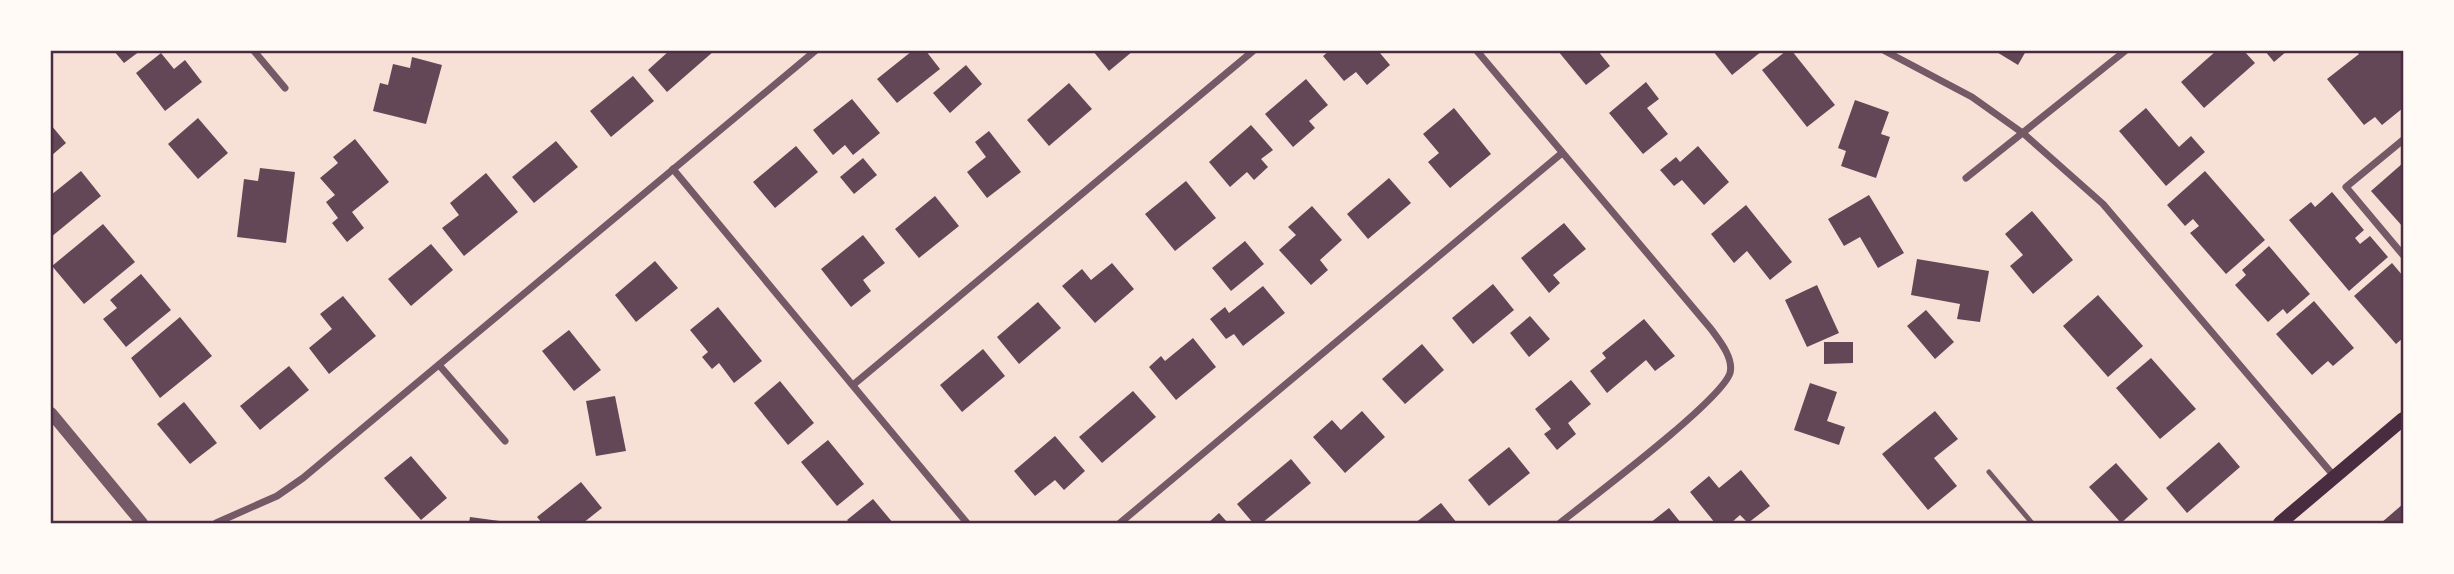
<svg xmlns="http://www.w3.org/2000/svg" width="2454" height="574" font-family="'Space Grotesk',sans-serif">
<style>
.building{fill:#644757}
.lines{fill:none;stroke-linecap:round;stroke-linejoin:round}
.service{stroke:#755966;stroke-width:5}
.minor{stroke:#755966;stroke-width:7}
.tertiary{stroke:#755966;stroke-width:12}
.secondary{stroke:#4a2c40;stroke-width:14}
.neatline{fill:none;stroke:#4a2c40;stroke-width:2.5}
</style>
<rect width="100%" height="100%" fill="#f7e1d7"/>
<g class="building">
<polygon points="114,51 140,51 124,63"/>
<polygon points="669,51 714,51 667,92 648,70"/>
<polygon points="912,51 926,51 940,69 897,103 877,79"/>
<polygon points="1093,51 1133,51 1109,71"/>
<polygon points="1329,51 1382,51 1380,53 1390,65 1367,85 1356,72 1344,81 1323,56"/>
<polygon points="1558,51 1598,51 1610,66 1586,85"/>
<polygon points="1713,51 1762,51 1732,75"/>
<polygon points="1786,51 1792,51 1835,105 1807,127 1762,70"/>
<polygon points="1995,51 2026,51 2018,65"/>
<polygon points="2216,51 2244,51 2255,63 2204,108 2181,82"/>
<polygon points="2265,51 2287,51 2274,62"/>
<polygon points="2356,51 2403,51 2403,108 2382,125 2375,117 2364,125 2327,79 2359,54"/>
<polygon points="161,53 174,69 185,60 202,82 165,111 136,73"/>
<polygon points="412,57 442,65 426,124 373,111 380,83 388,85 393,64 410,68"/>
<polygon points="966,65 982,84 950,113 933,93"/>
<polygon points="633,76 654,101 611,137 590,111"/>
<polygon points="1306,79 1328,105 1309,121 1315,128 1293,147 1265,114"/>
<polygon points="1646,82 1659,99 1647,108 1668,134 1643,154 1609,113"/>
<polygon points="1069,83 1092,109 1049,146 1027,120"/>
<polygon points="852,99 880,133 853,155 845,145 833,155 813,130"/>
<polygon points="1855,100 1889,112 1881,134 1890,137 1876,178 1841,166 1846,151 1838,148"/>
<polygon points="1454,108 1491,154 1450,188 1428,162 1439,153 1423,134"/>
<polygon points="2146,108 2179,147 2191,136 2205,152 2166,186 2119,131"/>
<polygon points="198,118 228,153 198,179 168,144"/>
<polygon points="51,125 66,143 51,156"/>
<polygon points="1251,125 1273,150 1261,159 1268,167 1254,180 1247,172 1230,187 1209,162"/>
<polygon points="989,131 1021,172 987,198 967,172 986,157 975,142"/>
<polygon points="355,139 389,182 352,212 364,228 347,242 332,223 338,218 326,202 335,195 320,178 338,163 333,157"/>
<polygon points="556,141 578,167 534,203 512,177"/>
<polygon points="796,146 818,172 775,208 753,182"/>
<polygon points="1698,146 1729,182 1704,205 1682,180 1674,186 1660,170 1676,157 1680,162"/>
<polygon points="863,158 877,175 854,194 840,177"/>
<polygon points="2403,163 2403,227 2371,191"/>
<polygon points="260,168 295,172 286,243 237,237 244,179 258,181"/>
<polygon points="81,171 101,196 51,237 51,195"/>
<polygon points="2205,171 2265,240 2226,274 2190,233 2199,226 2193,219 2185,226 2167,205"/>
<polygon points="486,173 518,212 464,256 442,228 459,215 450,203"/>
<polygon points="1389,178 1411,203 1368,239 1347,214"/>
<polygon points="1186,181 1216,218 1175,251 1145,214"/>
<polygon points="2332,192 2364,230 2355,238 2360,244 2370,236 2388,257 2349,291 2289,220 2311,202 2315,207"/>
<polygon points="1869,195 1904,253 1878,268 1860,237 1844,246 1828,219"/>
<polygon points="935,196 959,226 919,258 895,229"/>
<polygon points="1746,205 1792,262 1770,280 1747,251 1734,263 1711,234"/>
<polygon points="1312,206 1342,240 1320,260 1328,270 1311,285 1279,250 1296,235 1288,227"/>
<polygon points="2032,211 2073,260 2033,294 2010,266 2023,255 2005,234"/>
<polygon points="1564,223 1586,249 1553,275 1560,283 1549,293 1521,258"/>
<polygon points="103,224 135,262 84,304 52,266"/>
<polygon points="863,235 885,263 863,280 871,291 851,307 821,269"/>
<polygon points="1245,241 1264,264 1231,291 1212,268"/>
<polygon points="431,244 453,270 411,306 388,279"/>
<polygon points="2269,246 2310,294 2287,314 2283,309 2268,322 2235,285 2246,275 2242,270"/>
<polygon points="1917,259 1989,271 1980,322 1957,319 1960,304 1911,295"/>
<polygon points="655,261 678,288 636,322 615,295"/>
<polygon points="1112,263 1134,289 1095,323 1062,286 1082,269 1091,280"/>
<polygon points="2392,263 2403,276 2403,338 2396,344 2354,296"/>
<polygon points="141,274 171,310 126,347 103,319 117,308 110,300"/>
<polygon points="1493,284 1514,310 1473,344 1452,318"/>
<polygon points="1817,285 1839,333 1807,347 1785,300"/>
<polygon points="1263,286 1285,313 1243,346 1234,334 1226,339 1210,319 1225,307 1229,313"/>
<polygon points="2098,295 2143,346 2108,377 2063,326"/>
<polygon points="343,296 376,336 329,374 309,348 332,329 320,314"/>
<polygon points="2314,301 2354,348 2333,366 2328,361 2312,375 2276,334"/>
<polygon points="1038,302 1061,328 1019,364 997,337"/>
<polygon points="718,307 762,361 734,383 719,363 712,369 702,357 708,352 690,330"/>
<polygon points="1926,310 1954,342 1935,359 1907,326"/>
<polygon points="1530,316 1550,339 1529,357 1510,333"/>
<polygon points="180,317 212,356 160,398 131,358"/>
<polygon points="1644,319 1675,356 1655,371 1646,360 1607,393 1590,371 1606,358 1602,353"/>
<polygon points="569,330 601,370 574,391 542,351"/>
<polygon points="1193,338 1216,367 1176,400 1149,367 1161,356 1165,361"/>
<polygon points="1824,342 1853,342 1853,363 1824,364"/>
<polygon points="1422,344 1444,370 1405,404 1382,379"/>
<polygon points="983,349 1005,376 962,412 940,385"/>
<polygon points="2151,358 2196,409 2160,439 2116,388"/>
<polygon points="289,366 309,390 260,430 240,406"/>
<polygon points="1571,380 1591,404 1568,423 1576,434 1557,450 1544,434 1551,429 1535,409"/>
<polygon points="780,381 814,423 788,445 754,403"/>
<polygon points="1810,383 1837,392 1827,421 1845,427 1839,445 1794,430"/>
<polygon points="1133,391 1156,417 1102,463 1079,437"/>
<polygon points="615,396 626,451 596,456 586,401"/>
<polygon points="184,402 217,443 190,464 157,424"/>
<polygon points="1362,411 1385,437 1345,473 1313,437 1332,420 1341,430"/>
<polygon points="1935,411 1958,439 1934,458 1957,486 1928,510 1882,454"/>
<polygon points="1055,436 1085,471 1064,490 1055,480 1035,496 1014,471"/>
<polygon points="828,440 864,484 837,506 801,462"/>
<polygon points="2219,442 2240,467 2187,513 2166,488"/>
<polygon points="1509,447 1530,473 1489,506 1468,480"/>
<polygon points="411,456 447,498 421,520 384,478"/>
<polygon points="1291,459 1311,483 1262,523 1253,523 1237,504"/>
<polygon points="2116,463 2148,499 2121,523 2089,487"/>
<polygon points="1741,470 1770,506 1748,523 1740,515 1731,523 1715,523 1690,492 1709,476 1719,488"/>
<polygon points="581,482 602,508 583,523 542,523 537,517"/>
<polygon points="873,499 893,523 850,523 847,520"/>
<polygon points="1441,503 1457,523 1415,523"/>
<polygon points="2403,504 2403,523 2381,523"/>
<polygon points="1669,508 1681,523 1650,523"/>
<polygon points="1219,513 1228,523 1208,523"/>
<polygon points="470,517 507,522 507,523 469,523"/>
</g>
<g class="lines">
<polyline class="service" points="1989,472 2032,523"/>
<g class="minor">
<polyline points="254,51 285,88"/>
<path d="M1477,51L1711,329C1719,340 1734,358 1730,373C1721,401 1590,499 1560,523"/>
<polyline points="1885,51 1972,97 2024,134 2103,204 2334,476"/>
<polyline points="2403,140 2346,187 2403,255"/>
<polyline points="673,169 967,523"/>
<polyline points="1966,178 2125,51"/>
<polyline points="439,365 505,441"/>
<polyline points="853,385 1253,51"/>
<polyline points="216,523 277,496 303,478 815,51"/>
<polyline points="1120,523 1562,153"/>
</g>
<polyline class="tertiary" points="51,413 142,523"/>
<polyline class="secondary" points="2280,523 2403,419"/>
</g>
<rect width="2454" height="574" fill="none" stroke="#fffaf5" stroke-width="105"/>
<rect x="52" y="52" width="2350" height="470" class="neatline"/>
</svg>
